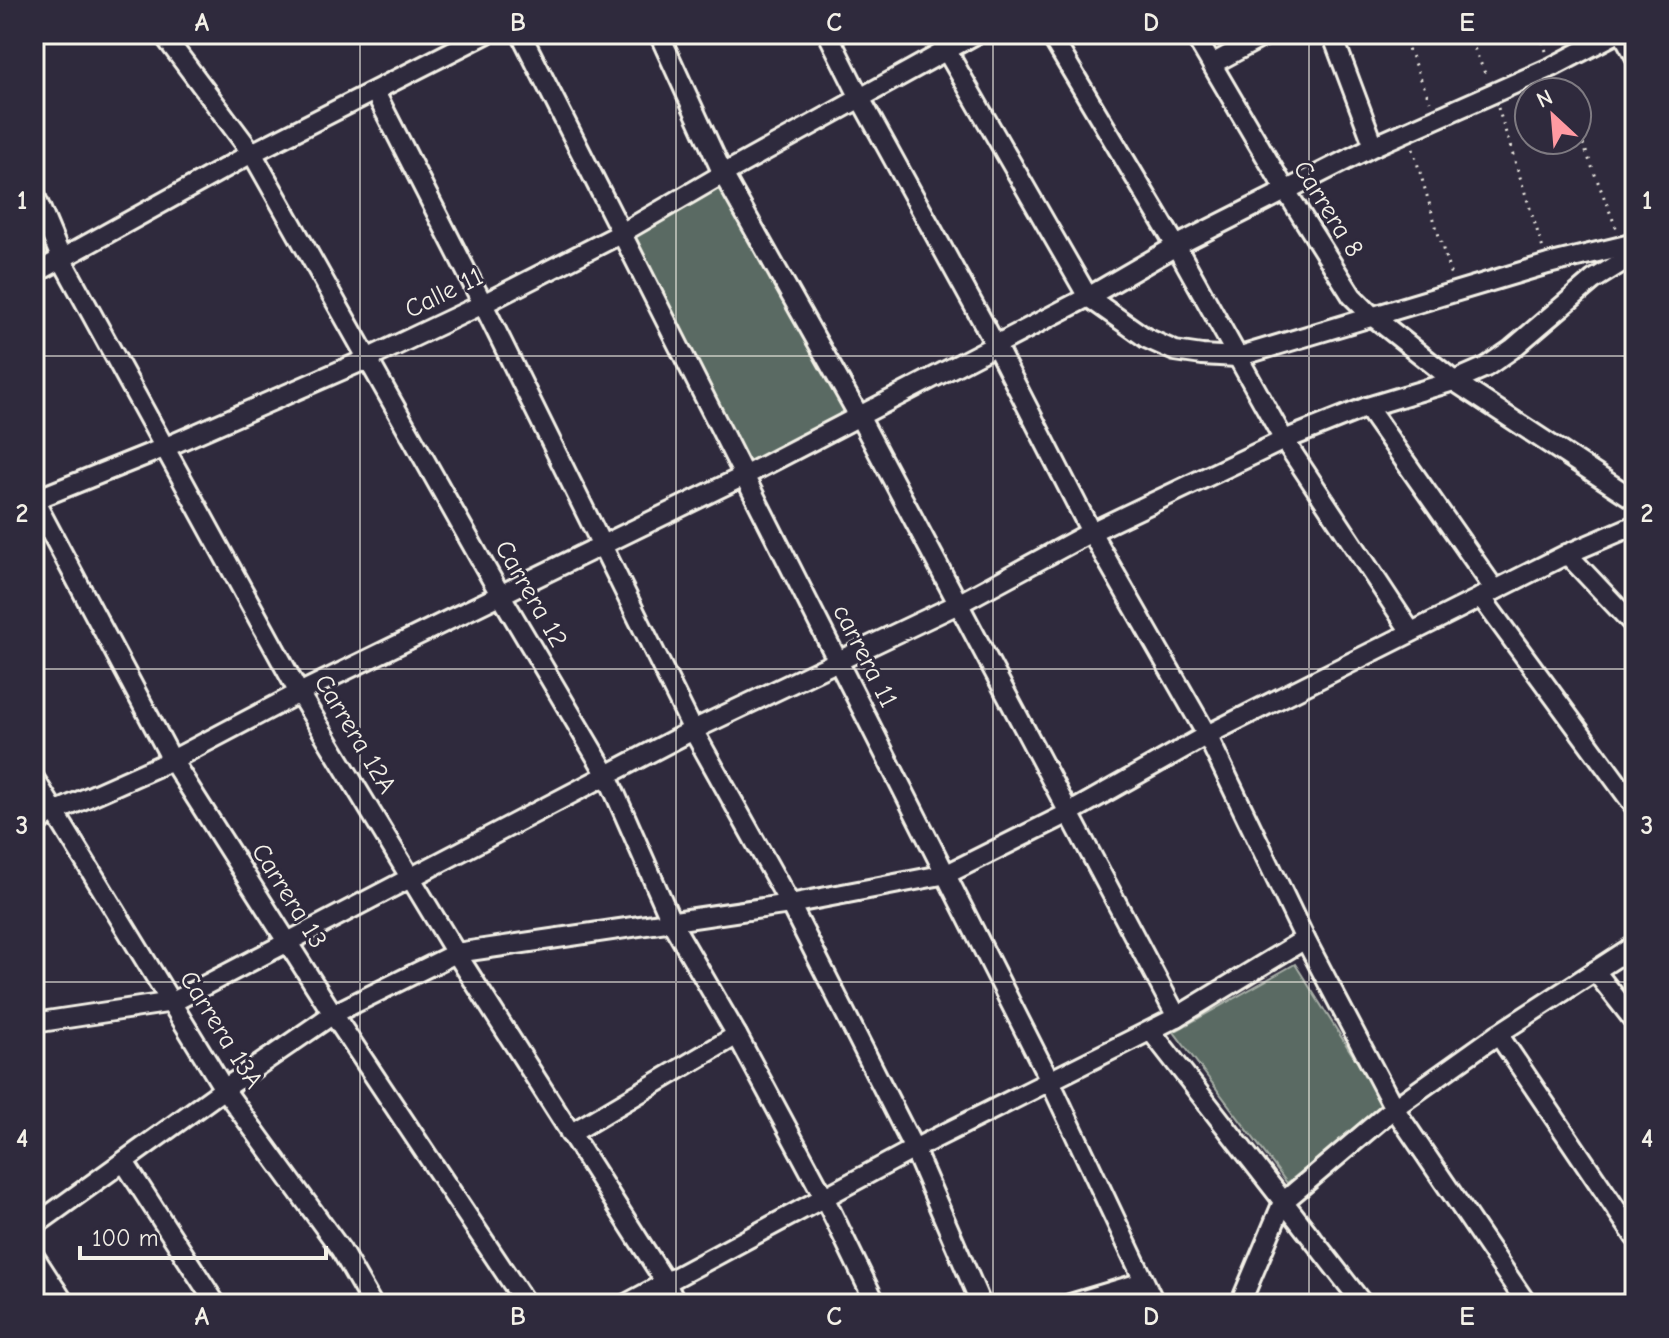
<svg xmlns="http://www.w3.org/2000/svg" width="1669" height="1338" font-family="'Comic Neue',sans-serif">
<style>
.green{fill:#5a6b64;stroke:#a7aea6;stroke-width:2}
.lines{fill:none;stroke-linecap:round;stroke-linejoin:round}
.minor-casing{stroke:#f4f1e8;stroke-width:24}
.path{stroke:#f4f1e8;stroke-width:3;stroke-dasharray:2 6;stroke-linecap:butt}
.minor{stroke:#2f2a3d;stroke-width:18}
.grid{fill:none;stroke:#f4f1e8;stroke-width:2;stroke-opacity:0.55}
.labels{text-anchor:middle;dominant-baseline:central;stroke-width:6;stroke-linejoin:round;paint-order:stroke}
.street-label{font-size:26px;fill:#f4f1e8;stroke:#2f2a3d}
.neatline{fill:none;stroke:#f4f1e8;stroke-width:3}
.grid-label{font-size:26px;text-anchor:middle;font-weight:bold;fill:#f4f1e8}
</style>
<rect width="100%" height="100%" fill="#2f2a3d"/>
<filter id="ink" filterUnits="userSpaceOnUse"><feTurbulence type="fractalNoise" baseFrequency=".0125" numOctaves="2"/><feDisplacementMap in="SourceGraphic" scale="16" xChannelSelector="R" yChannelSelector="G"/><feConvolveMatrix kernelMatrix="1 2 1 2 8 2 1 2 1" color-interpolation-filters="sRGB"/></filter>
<g filter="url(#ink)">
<g class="green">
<polygon points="722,179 853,414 746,470 626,236"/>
<polygon points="1295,964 1385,1106 1287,1183 1174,1032"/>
</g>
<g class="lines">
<g class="minor-casing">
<g id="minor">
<polyline points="163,34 252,153 500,594 607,775 672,923 737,1035 824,1197 876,1304"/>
<polyline points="521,34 1049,1079 1155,1304"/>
<polyline points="659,34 723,174 859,416 1177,1017"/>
<polyline points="828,34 860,98 996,346 1091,532 1207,735 1305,939 1394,1108 1527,1304"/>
<polyline points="937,34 1088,297 1146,338 1175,351 1202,355 1237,357 1548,264 1635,243"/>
<polyline points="1050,34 1176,246 1284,440 1411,632"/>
<polyline points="1194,34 1286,191 1352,296 1371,315 1454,381 1635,500"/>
<polyline points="1332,34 1374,146"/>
<polyline points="1623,34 1635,56"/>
<polyline points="1212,64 1268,34"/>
<polyline points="375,92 483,304 693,730 790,904 914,1149 981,1304"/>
<polyline points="34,193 62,260 299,693 456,953 666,1283 676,1304"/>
<polyline points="34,274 252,153 486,34"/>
<polyline points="1367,407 1495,590"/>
<polyline points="1567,554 1635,626"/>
<polyline points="1481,597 1635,807"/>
<polyline points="34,778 224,1089 341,1250 372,1304"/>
<polyline points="34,824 55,812 172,760 299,693 746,475 1088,297 1176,246 1374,146 1552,67 1615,34"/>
<polyline points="1595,971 1635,1022"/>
<polyline points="34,1023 173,1002 693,730 958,604 1091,532 1284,440 1367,407 1454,381 1486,367 1512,349 1593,280 1635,254"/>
<polyline points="1151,1031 1363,1304"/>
<polyline points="1498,1034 1635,1237"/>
<polyline points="570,1134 737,1035"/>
<polyline points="124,1162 216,1304"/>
<polyline points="34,1226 224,1089 333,1014 456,953 790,904 947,874 1069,813 1207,735 1567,554 1635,525"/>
<polyline points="34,1256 65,1304"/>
<polyline points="38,1304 56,1290"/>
<polyline points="526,1304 333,1014 172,760 34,500 166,447 367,359 483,304 620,234 723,174 976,34"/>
<polyline points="626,1304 914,1149 1177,1017 1305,939"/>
<polyline points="1070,1304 1143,1282"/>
<polyline points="1240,1304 1283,1202 1394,1108 1498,1034 1635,945"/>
<polyline points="1627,1304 1635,1298"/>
</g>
</g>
<g class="path">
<polyline points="1402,34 1430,101"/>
<polyline points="1468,34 1487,78"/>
<polyline points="1540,34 1546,51"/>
<polyline points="1558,81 1563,92"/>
<polyline points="1498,108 1543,249"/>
<polyline points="1577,129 1617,230"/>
<polyline points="1413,149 1451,276"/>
</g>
<use href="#minor" class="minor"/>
</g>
</g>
<path class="grid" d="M360,34V1304M676,34V1304M993,34V1304M1309,34V1304M34,356H1635M34,669H1635M34,982H1635"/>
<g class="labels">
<g class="street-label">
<text transform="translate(1328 209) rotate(58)">Carrera 8</text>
<text transform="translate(444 293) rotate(-26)">Calle 11</text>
<text transform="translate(531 594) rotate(60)">Carrera 12</text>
<text transform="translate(865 656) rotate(63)">carrera 11</text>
<text transform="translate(355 734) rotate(59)">Carrera 12A</text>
<text transform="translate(289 896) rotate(58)">Carrera 13</text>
<text transform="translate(221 1030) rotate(58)">Carrera 13A</text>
</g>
</g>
<rect width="1669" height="1338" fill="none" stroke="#2f2a3d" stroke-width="88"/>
<g transform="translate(1553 116) rotate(334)"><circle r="38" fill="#2f2a3d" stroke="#7e7a81" stroke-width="2"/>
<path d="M0-6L14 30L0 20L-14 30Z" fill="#ff9aa2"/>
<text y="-12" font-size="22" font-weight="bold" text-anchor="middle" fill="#f4f1e8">N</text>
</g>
<path d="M80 1246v12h246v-12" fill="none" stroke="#f4f1e8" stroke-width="4"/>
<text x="92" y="1246" font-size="24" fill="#f4f1e8" stroke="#2f2a3d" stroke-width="6" paint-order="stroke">100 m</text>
<rect x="44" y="44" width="1581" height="1250" class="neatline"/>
<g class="grid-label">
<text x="202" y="31">A</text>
<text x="518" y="31">B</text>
<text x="834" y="31">C</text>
<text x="1151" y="31">D</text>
<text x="1467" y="31">E</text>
<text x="22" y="209">1</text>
<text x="1647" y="209">1</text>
<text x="22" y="522">2</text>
<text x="1647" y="522">2</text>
<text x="22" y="834">3</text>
<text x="1647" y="834">3</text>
<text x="22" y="1147">4</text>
<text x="1647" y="1147">4</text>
<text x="202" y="1325">A</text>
<text x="518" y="1325">B</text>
<text x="834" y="1325">C</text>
<text x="1151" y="1325">D</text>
<text x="1467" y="1325">E</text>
</g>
</svg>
